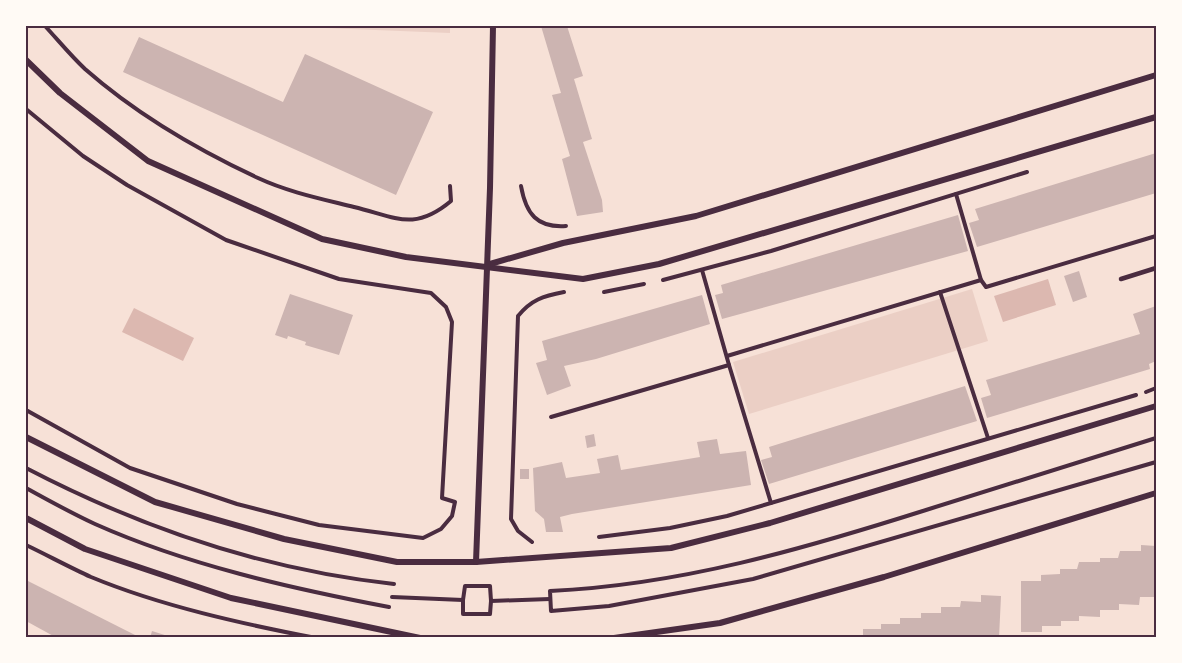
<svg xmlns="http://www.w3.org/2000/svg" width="1182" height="663" font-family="'Titillium Web',sans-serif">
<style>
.green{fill:#ebcfc5}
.water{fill:#dcb8b0}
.building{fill:#ccb4b1}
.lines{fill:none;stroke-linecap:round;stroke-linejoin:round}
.path{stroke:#4a2c40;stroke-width:4}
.service{stroke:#4a2c40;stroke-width:4.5}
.minor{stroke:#4a2c40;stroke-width:6}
.neatline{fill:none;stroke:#4a2c40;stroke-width:2}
</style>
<rect width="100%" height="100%" fill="#f7e1d7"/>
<g class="green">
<polygon points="276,26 450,26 450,33"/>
<polygon points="972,289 988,341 749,414 733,362"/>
</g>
<g class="water">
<polygon points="1048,279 1056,305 1003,322 994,296"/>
<polygon points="134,308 194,338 183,361 122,332"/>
</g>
<g class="building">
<polygon points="541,26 567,26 583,76 574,79 592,139 583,142 602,200 603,212 577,216 562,159 570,156 552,95 561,93"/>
<polygon points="139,37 283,102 305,54 433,112 396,195 123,72"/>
<polygon points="1156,153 1156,193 977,247 969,223 979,220 975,209"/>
<polygon points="958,215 968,251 722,319 715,295 723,293 721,285"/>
<polygon points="1079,271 1087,297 1073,302 1064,276"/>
<polygon points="290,294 353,315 339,355 305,345 306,342 288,336 287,339 275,335"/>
<polygon points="702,295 710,324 596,359 564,366 571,386 547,395 536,363 547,360 542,341"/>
<polygon points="1156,306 1156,361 1149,364 1150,369 987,418 981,398 991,395 986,380 1140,334 1133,314"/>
<polygon points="965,386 977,421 769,484 761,460 772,457 769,447"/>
<polygon points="594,434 596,446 587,448 585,436"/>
<polygon points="717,439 720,454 746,451 751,485 572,514 560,517 563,532 546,532 544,519 535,511 533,468 562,462 566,478 600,473 597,459 618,455 621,470 700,457 697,442"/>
<rect x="520" y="469" width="9" height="10"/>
<polygon points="1141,545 1156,546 1156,597 1140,597 1139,605 1119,604 1119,610 1100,610 1100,617 1079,616 1079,621 1061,621 1061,626 1042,626 1042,632 1021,632 1021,581 1041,581 1041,575 1060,574 1060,569 1077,569 1079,562 1100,562 1100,558 1118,558 1120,551 1141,551"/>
<polygon points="26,580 141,638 57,638 26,621"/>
<polygon points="981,595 1001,596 999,638 863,638 863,629 881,629 881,624 900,624 900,618 921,618 921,613 941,613 941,607 960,607 961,601 981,602"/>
<polygon points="152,631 171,637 171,638 150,638"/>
</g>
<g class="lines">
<g class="path">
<path d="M45,26C58,40 71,56 85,69C135,113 198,150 258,178C288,192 322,199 354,207C396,217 414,232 451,201L450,186"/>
<polyline points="26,109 83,156 127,185 226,240 339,279 431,293 446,307 452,322 442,498 455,502 452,516 441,529 423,538 319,525 237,504 130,468 26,410"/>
<path d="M521,186C526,214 537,228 566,226"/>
<polyline points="956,194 981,280 986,287 1156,236"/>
<polyline points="663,280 771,251 1027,172"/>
<polyline points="604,292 644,284"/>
<polyline points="940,292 988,438"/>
<polyline points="727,356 981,280"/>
<polyline points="729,365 771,503"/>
<polyline points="1146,392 1156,388"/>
<polyline points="551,417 729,365 702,270"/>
<path d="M1156,438C1080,462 1003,486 926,510C803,549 680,585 550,591L551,611L609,606L753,579L1156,462"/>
<path d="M26,468C141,528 265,570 394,584"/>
<path d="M26,488C48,500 71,513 95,524C187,565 290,588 389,607"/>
<polyline points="599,537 670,528 727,516 1136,395"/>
<path d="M532,542L518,531L511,519L518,316C531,300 543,296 564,292"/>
<path d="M26,545C47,555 69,567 91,577C161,606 243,624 316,638"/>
<polyline points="392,597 463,600 465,586 490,586 491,601 550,599"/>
<polyline points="463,600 463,614 490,614 491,601"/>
</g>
<polyline class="service" points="1121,279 1156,268"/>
<g class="minor">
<polyline points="26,60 60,93 148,161 322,239 406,257 583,279 659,264 1156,117"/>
<polyline points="490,264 563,243 696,216 1156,75"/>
<polyline points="26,437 155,502 284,539 397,562 476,562 671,548 770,523 1156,406"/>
<polyline points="26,518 85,549 231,598 420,638"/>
<polyline points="476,562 490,188 493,26"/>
<polyline points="614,638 720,623 884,577 1156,493"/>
</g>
</g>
<rect width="1182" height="663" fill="none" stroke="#fffaf5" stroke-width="54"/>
<rect x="27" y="27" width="1128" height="609" class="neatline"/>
</svg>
